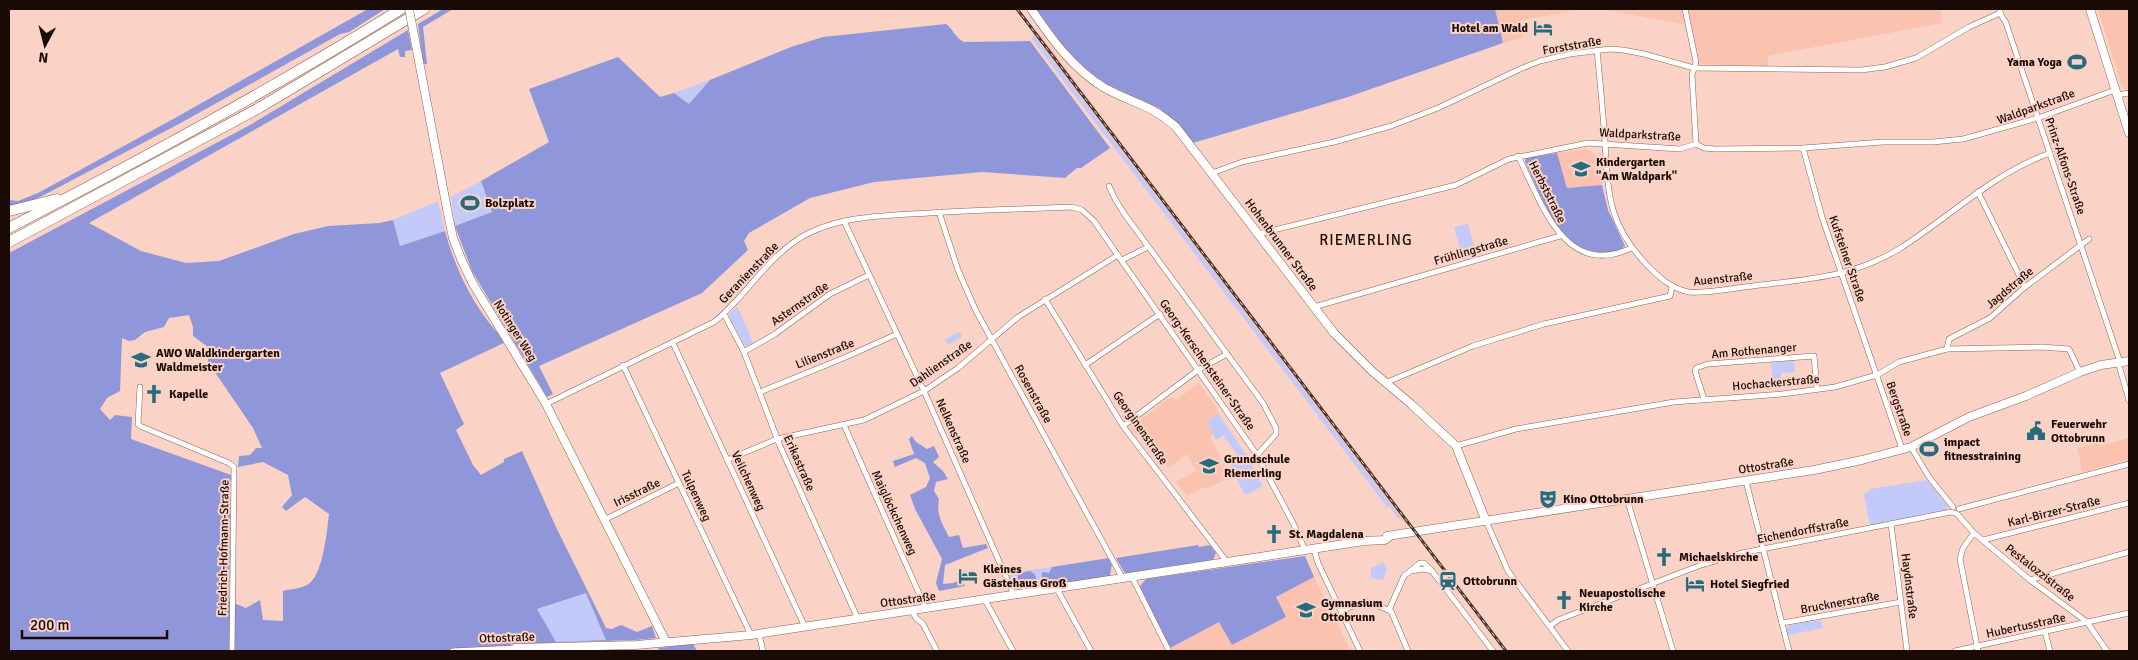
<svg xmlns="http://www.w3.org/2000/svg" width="2138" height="660" font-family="Signika,sans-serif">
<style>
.built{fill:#fac2af}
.green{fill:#c3c9f8}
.forest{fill:#8f96d9;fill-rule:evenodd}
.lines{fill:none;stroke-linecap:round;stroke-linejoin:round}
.street-casing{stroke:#8c6254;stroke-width:6}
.secondary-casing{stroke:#8c6254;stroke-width:9}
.highway-casing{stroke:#8c6254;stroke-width:11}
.street{stroke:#fff;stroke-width:5}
.secondary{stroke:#fff;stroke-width:8}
.highway{stroke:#fff;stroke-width:10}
.rail-casing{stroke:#4b362f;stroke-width:3}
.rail{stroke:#fad3c6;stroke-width:1;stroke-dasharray:4;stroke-linecap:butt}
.secondary-bridge-casing{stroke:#8c6254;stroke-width:9;stroke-linecap:butt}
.secondary-bridge{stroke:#fff;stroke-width:8}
.labels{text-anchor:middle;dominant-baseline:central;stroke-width:4;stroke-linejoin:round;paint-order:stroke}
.poi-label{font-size:12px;font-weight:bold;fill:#1a0a05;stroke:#fad3c6;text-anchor:start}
.street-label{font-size:12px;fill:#1a0a05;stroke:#fad3c6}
.quarter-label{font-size:15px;letter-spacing:1px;fill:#1a0a05;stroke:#fad3c6}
</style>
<rect width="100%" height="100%" fill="#fad3c6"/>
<g class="built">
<polygon points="1495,9 1579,9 1519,21 1523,38 1503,43"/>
<polygon points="1603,9 1941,9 1942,23 1768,56 1768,66 1701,64 1693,62 1685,25"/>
<polygon points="2098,9 2129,9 2129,89 2126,90 2122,87"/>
<polygon points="1038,32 1087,97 1412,525 1406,525 1034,35"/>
<polygon points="1586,149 1599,156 1602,185 1567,188 1557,153"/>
<polygon points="1199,383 1217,409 1218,413 1207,422 1213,434 1210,437 1231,478 1205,489 1204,487 1187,496 1176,482 1196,471 1187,454 1168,468 1147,442 1145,443 1138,434 1133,433 1130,427 1132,423 1142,419 1170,397 1176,400"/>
<polygon points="2129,438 2129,460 2083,472 2077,448 2098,442 2100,446"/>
<polygon points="1314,577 1351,651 1172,651 1170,648 1219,622 1233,645 1286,617 1276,597"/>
</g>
<g class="green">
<polygon points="1034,35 1401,518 1399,520 1389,506 1387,507 1031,38"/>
<polygon points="710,80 689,104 674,93"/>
<polygon points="481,181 492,212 455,226 451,197"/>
<polygon points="438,201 445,231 400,246 393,220"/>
<polygon points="1468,224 1477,256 1463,260 1454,227"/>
<polygon points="737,306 754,344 748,347 744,344 730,318 730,313"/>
<polygon points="960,332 962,337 948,345 945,339"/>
<polygon points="1794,360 1795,372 1781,373 1781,379 1773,380 1771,363"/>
<polygon points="1218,413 1247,456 1263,486 1245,495 1230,466 1241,460 1224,436 1227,433 1216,440 1207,422"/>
<polygon points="1927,480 1948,506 1946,511 1870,526 1864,495 1870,489"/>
<polygon points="1383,562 1387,569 1383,580 1371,578 1371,568"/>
<polygon points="1052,567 1049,573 1042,575 1042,582 1045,587 1037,588 1038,579 1032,572 1019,573 1018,578 1014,580 1021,591 1014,588 1008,573"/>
<polygon points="586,593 607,640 556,642 537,609"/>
<polygon points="1821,620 1823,628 1788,635 1787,629 1789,625"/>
</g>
<g class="forest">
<polygon points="368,9 385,9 349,32 340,34 177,125 44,195 31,201 9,206 9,200 18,201 38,193 175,118"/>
<polygon points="443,9 453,9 423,27 427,64 423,64 418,24"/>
<polygon points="1034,9 1495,9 1503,43 1348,97 1193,143 1178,125 1159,108 1106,84 1074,61"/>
<path d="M946,24C953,29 955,38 964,42L1030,41L1110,148L1081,168H1077L1065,178L982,172L874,182L810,198L749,233L744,241L748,250L702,293L539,366L553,394L547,397L472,271L455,226L492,212L481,181L549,142L529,89L618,57L660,97L674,93L689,104L710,80L791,47L823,37Z"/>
<path d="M408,30L412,50L405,51V57H400L398,49L89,223L141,251L186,263L219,261L294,234L328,226L380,223L393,220L400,246L445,231C456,272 476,312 506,342L440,373L464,424L456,430L473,465L481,475L504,462V459L522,451L555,525L606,628L612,629L621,625L637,632L652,626L656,638L636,640L511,644V651H9V253L250,125ZM189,315L193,327V336L208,347V362L253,428L262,448H256L250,455L239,456L238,467L263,462L288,475L292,495L282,507L286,511L305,497L329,514C327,531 323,577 307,585C299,589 291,589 283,591V621L263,620L260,600L246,608L229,601L231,475L131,439L132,417L115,415L110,420L100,409L107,398L120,391L122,338L129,341L135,340L145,332L164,327L169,318ZM586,593L606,640L556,642L537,609Z"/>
<path d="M1557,153L1567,188L1602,185L1608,210L1625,246C1618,252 1609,253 1600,252C1592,252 1584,252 1577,247C1552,230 1538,189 1525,162L1526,158Z"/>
<path d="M912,436L916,442L927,449L934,446L939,457L933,462L943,471L948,479L936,482L934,491L939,499C936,515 942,523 949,537L959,535L963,548L986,544L988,548L945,565L943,584L953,583L961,580L965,586L939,591L936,583L942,559L915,509L910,495L926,487L930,478L925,463L916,458L895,467L893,461L914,454L909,439Z"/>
<polygon points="1198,545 1199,547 1210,545 1216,553 1213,560 1126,573 1124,572 1116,558"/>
<polygon points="1305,556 1314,577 1276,597 1286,617 1232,645 1219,622 1170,648 1141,592 1140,586 1146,579"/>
<polygon points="1109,558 1112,563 1110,576 1045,587 1042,582 1042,572 1049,573 1052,567"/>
<path d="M1029,571C1038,574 1037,581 1037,588L1021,591L1013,581L1018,578V574Z"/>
<polygon points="693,644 697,651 660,651 658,648"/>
</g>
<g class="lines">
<g class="street-casing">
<g id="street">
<polyline points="1685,9 1696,62 1692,75 1696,144"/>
<polyline points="2000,9 2000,13 2006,23 2120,362"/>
<path d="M1597,50C1600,81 1603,112 1605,142C1608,197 1609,227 1650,268C1662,280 1672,288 1688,292C1709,294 1732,288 1753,286C1806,279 1851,278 1899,249C1950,217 1992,174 2050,153"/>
<polyline points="2117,95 2129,93"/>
<polyline points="1803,148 1822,217 1902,449"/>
<path d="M1518,156C1541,201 1564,280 1631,248"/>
<polyline points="1212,173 1242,162 1334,142 1391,126 1438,108 1520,69 1540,61 1570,54 1610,49 1623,50 1644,54 1694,68 1861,70 1885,67 1916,58 1969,27 2000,13"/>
<polyline points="1109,186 1115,199 1123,212 1263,403 1276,428 1276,434 1257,455"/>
<polyline points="1978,192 2025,287"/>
<polyline points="939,212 958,270 976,311 1123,579"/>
<polyline points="844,221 924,391 1014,595"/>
<polyline points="1258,234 1456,185 1509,159 1588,143 1680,149 1696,144 1704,148 1715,149 1803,148 1883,142 1933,142 1963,139 2038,118 2115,90"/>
<polyline points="1122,260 1148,247"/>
<polyline points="1045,299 1123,426 1227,562"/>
<polyline points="1314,307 1560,236"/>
<polyline points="724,314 744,352 780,446 858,619"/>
<polyline points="673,343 805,627"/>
<polyline points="1947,349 1949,339 1990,318 2025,287 2089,239"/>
<polyline points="744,352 775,334 830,294 869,275"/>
<polyline points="2118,362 2129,400"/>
<polyline points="623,365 751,635"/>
<polyline points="1085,365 1160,314"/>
<polyline points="1385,383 1473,346 1544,324 1670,296 1672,287"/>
<polyline points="140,387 138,424 140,426 229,463 234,467 232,651"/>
<polyline points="760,392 846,357 897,334"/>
<polyline points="1704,399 1695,371 1696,368 1708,364 1814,356 1817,389"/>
<path d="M546,404L714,322C743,299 762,265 794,242C832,215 883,216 929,213C976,210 1024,209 1072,207L1082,210L1094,221L1257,455L1293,523L1305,550"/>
<polyline points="844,425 926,609"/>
<polyline points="1123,426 1198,370 1227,354"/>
<polyline points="1456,446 1516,429 1674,402 1782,394 1835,387 1877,375 1899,362 1947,349 2041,347 2069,349 2080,372"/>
<polyline points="1911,447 1929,477 1953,507"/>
<polyline points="727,460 777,439 864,420 924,391 958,368 1018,317 1118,255"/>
<polyline points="1746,481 1789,651"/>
<polyline points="1627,499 1673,651"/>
<polyline points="1959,509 2129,464"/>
<polyline points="604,520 679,483"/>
<polyline points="1486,521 1508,571 1568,651"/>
<polyline points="1891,524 1907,651"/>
<polyline points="1974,533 1963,548 1960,559 1978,651"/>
<polyline points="1983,540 2129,503"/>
<polyline points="1314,549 1318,563 1360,651"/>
<polyline points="1411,571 1423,569 1432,571"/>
<polyline points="1132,577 1169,651"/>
<polyline points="2030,580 2129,552"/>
<polyline points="1057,589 1091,651"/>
<polyline points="985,600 1013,651"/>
<polyline points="1389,610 1404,576 1420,563 1424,563 1432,571 1493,651"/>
<polyline points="912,611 916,618 923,624 937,651"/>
<polyline points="1341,611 1365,601 1391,611 1408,651"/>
<polyline points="1782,623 1901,602"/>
<polyline points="1550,626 1558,620 1701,565 1742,553 1951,512 1957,514 1974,533 2030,580 2087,622 2107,651"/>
<polyline points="2045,632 2050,651"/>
<polyline points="759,634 763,651"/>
<polyline points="452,651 516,648"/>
<polyline points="1955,651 2129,613"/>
</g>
</g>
<g class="secondary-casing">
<g id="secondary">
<path d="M1031,9C1052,39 1071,67 1103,87C1131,103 1151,104 1176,127L1334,333L1372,371L1411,404L1456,446L1486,521"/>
<polyline points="2090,9 2129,133"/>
<polyline points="414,35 447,209 453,238 462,261 473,284 546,404 666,642"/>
<polyline points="1387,536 1814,470 1862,460 1911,447 1969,417 2026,396 2080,372 2101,365 2129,361"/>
<polyline points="516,651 516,648 636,645 751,635 1364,541 1385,540 1390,536"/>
</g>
</g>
<g class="highway-casing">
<g id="highway">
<polyline points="9,211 57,199"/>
<path d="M9,228C142,159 274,88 401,9"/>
<polyline points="9,242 259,108 424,9"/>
</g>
</g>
<use href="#street" class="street"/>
<use href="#secondary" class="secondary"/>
<use href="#highway" class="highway"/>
<g class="rail-casing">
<polyline id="rail" points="1017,9 1506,651"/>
</g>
<use href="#rail" class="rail"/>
<g class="secondary-bridge-casing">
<polyline id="secondary-bridge" points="409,9 414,35"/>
</g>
<use href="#secondary-bridge" class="secondary-bridge"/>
</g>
<defs>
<g id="hotel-bare" transform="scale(1.5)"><path d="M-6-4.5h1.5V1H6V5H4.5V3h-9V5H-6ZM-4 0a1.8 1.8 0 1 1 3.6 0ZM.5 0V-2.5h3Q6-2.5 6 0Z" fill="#296b7e" stroke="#fad3c6" stroke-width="2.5" paint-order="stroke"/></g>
<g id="stadium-bare" transform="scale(1.5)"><path d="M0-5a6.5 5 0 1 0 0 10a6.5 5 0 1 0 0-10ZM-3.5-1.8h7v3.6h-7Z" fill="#296b7e" stroke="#fad3c6" stroke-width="2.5" paint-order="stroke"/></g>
<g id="school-bare" transform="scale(1.5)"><path d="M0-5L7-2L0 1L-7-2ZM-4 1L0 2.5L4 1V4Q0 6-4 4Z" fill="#296b7e" stroke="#fad3c6" stroke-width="2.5" paint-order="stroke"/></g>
<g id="church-bare" transform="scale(1.5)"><path d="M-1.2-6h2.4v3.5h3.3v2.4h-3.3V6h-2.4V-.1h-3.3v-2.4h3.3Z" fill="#296b7e" stroke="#fad3c6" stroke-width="2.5" paint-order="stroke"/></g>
<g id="civic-bare" transform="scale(1.5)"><path d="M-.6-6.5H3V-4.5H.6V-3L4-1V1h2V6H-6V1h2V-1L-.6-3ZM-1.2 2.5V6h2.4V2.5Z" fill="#296b7e" stroke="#fad3c6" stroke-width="2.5" paint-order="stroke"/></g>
<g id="theatre-bare" transform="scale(1.5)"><path d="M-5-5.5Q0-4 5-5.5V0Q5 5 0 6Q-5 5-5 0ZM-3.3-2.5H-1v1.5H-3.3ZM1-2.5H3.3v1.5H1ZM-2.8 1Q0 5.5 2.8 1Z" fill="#296b7e" stroke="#fad3c6" stroke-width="2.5" paint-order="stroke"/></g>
<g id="station-bare" transform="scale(1.5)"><path d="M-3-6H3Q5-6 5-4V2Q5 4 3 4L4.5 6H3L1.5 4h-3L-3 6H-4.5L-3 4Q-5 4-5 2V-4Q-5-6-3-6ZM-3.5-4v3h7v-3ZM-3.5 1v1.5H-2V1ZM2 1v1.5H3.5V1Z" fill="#296b7e" stroke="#fad3c6" stroke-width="2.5" paint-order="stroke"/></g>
</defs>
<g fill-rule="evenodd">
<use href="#hotel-bare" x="1543" y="28"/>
<use href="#stadium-bare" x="2077" y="62"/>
<use href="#school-bare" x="1581" y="169"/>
<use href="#stadium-bare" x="470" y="203"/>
<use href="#school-bare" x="141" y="360"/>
<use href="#church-bare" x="154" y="394"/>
<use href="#civic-bare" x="2036" y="431"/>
<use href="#stadium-bare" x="1929" y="449"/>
<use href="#school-bare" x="1209" y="466"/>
<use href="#theatre-bare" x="1548" y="499"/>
<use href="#church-bare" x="1274" y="534"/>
<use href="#church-bare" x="1664" y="557"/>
<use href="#hotel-bare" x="968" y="576"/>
<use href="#station-bare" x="1448" y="581"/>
<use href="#hotel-bare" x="1695" y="584"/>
<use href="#church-bare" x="1564" y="600"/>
<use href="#school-bare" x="1306" y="610"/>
</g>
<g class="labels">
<g class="poi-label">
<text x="1528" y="28" text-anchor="end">Hotel am Wald</text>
<text x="2062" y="62" text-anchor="end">Yama Yoga</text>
<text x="1596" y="162">Kindergarten<tspan x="1596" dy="14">"Am Waldpark"</tspan></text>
<text x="485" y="203">Bolzplatz</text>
<text x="156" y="353">AWO Waldkindergarten<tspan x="156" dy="14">Waldmeister</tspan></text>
<text x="169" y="394">Kapelle</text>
<text x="2051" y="424">Feuerwehr<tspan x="2051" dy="14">Ottobrunn</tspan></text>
<text x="1944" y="442">impact<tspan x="1944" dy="14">fitnesstraining</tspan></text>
<text x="1224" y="459">Grundschule<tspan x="1224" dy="14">Riemerling</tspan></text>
<text x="1563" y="499">Kino Ottobrunn</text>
<text x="1289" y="534">St. Magdalena</text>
<text x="1679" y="557">Michaelskirche</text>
<text x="983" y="569">Kleines<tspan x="983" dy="14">Gästehaus Groß</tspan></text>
<text x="1463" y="581">Ottobrunn</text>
<text x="1710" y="584">Hotel Siegfried</text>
<text x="1579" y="593">Neuapostolische<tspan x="1579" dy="14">Kirche</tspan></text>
<text x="1321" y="603">Gymnasium<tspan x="1321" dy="14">Ottobrunn</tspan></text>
</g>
<g class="street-label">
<text transform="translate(1572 46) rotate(-10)">Forststraße</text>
<text transform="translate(2036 107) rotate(-20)">Waldparkstraße</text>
<text transform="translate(1640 135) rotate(3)">Waldparkstraße</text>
<text transform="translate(2065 166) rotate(71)">Prinz-Alfons-Straße</text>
<text transform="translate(1547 192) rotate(63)">Herbststraße</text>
<text transform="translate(1281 245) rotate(53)">Hohenbrunner Straße</text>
<text transform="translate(1471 251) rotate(-16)">Frühlingstraße</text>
<text transform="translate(1847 259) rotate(71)">Kufsteiner Straße</text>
<text transform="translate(749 273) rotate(-46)">Geranienstraße</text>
<text transform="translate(1723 279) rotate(-6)">Auenstraße</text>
<text transform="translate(2010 288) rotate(-40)">Jagdstraße</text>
<text transform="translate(800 304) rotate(-35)">Asternstraße</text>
<text transform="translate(515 331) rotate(58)">Notinger Weg</text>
<text transform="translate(1754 351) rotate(-5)">Am Rothenanger</text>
<text transform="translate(825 354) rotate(-22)">Lilienstraße</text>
<text transform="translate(941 364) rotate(-35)">Dahlienstraße</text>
<text transform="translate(1207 365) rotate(55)">Georg-Kerschensteiner-Straße</text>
<text transform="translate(1776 383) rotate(-5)">Hochackerstraße</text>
<text transform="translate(1033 394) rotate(61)">Rosenstraße</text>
<text transform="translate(1899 409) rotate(71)">Bergstraße</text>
<text transform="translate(1140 428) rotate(55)">Georginenstraße</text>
<text transform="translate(953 431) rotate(66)">Nelkenstraße</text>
<text transform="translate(799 463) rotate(66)">Erikastraße</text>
<text transform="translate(1766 466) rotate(-9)">Ottostraße</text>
<text transform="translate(748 481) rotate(65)">Veilchenweg</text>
<text transform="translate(637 493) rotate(-26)">Irisstraße</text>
<text transform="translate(696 496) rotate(65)">Tulpenweg</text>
<text transform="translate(2054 512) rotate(-14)">Karl-Birzer-Straße</text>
<text transform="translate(894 513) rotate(65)">Maiglöckchenweg</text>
<text transform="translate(1803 531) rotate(-11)">Eichendorffstraße</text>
<text transform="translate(224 548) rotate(-89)">Friedrich-Hofmann-Straße</text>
<text transform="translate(2040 573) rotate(38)">Pestalozzistraße</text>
<text transform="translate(1909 586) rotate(83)">Haydnstraße</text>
<text transform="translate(908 600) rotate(-8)">Ottostraße</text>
<text transform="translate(1840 603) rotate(-10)">Brucknerstraße</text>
<text transform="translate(2026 626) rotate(-12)">Hubertusstraße</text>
<text transform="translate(507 638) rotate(-2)">Ottostraße</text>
</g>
<g class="quarter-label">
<text x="1366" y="240">RIEMERLING</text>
</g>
</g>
<rect width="2138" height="660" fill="none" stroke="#1a0a05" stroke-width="20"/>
<g transform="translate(45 45) rotate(187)" stroke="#fad3c6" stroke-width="4" paint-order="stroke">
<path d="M0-4L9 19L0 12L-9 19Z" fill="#1a0a05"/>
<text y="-8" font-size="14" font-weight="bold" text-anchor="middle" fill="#1a0a05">N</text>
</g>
<path d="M22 630v8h145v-8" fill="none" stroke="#1a0a05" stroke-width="2.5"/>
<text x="30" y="630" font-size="15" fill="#1a0a05" stroke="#fad3c6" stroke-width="4" paint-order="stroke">200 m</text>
</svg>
